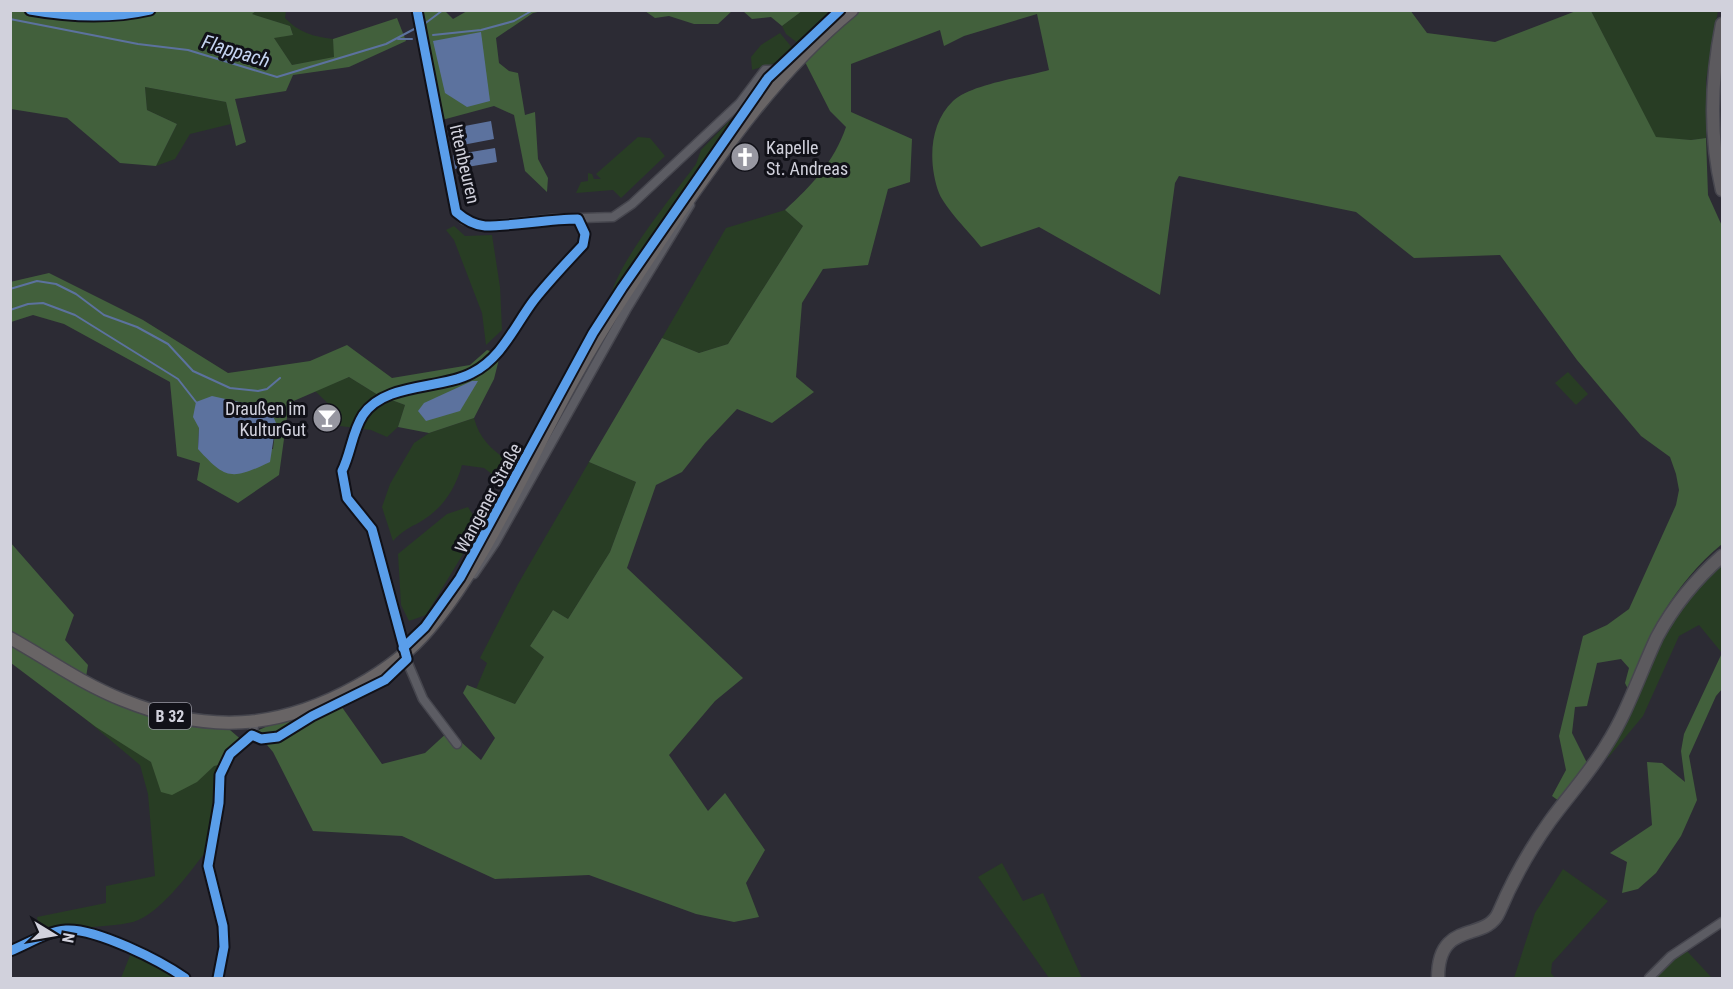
<svg xmlns="http://www.w3.org/2000/svg" width="1733" height="989" font-family="'Roboto Condensed',sans-serif">
<style>
.green{fill:#283d24}
.forest{fill:#42603c;fill-rule:evenodd}
.water{fill:#5c729e}
.lines{fill:none;stroke-linecap:round;stroke-linejoin:round}
.stream{stroke:#5c729e;stroke-width:2}
.street-casing{stroke:#46464e;stroke-width:11}
.secondary-casing{stroke:#46464e;stroke-width:15}
.primary-casing{stroke:#46464e;stroke-width:15}
.street{stroke:#5c5c63;stroke-width:8}
.secondary{stroke:#5c5a5e;stroke-width:12}
.primary{stroke:#686465;stroke-width:12}
.cycleway-casing{stroke:#111118;stroke-width:13}
.cycleway{stroke:#5a9eea;stroke-width:9}
.labels{text-anchor:middle;dominant-baseline:central;stroke-width:6;stroke-linejoin:round;paint-order:stroke}
.shield{fill:#111118;stroke:#9797a1;stroke-width:1.5}
.shield-label{font-size:16px;font-weight:bold;fill:#d1d1dc}
.poi-label{font-size:18px;fill:#d1d1dc;stroke:#111118;text-anchor:start}
.street-label{font-size:18px;fill:#d1d1dc;stroke:#111118}
.water-label{font-size:20px;font-style:italic;fill:#c5d4f1;stroke:#111118}
</style>
<rect width="100%" height="100%" fill="#2c2b34"/>
<g class="green">
<path d="M256,11H286L285,18C298,32 314,37 333,39L335,57L292,65L273,37L293,35L290,26L251,14Z"/>
<polygon points="802,11 838,11 799,44 786,34 782,26"/>
<polygon points="1591,11 1718,11 1706,80 1706,138 1691,140 1656,138"/>
<polygon points="780,33 794,50 778,62 752,70 751,57 761,45"/>
<path d="M766,77L755,98L611,302C607,275 678,189 696,164L701,150L741,109Z"/>
<polygon points="145,87 226,102 231,124 190,134 175,159 156,166 177,124 147,110"/>
<polygon points="638,137 650,138 665,156 621,198 613,190 576,193 581,182 588,181 588,173 592,174 594,179 601,179 596,174"/>
<polygon points="785,210 803,226 728,344 699,353 662,338 726,228"/>
<polygon points="454,226 465,236 492,235 500,287 502,330 486,345 482,313 454,240 446,230"/>
<polygon points="1568,372 1588,394 1576,405 1555,383"/>
<polygon points="349,377 378,395 405,405 398,427 387,437 371,430 340,426 338,413 315,391"/>
<path d="M474,418C479,438 491,449 508,461L500,480L484,468L462,465C455,490 442,509 420,522C409,528 402,531 393,541L382,507L390,484L414,443L429,433Z"/>
<polygon points="589,462 636,482 610,552 568,619 553,610 530,646 544,657 515,704 476,689 487,663 480,658 518,584"/>
<polygon points="468,507 480,526 426,615 409,621 401,605 398,554 447,514"/>
<polygon points="1722,561 1722,653 1699,625 1679,636 1643,716 1607,759 1664,633 1685,602"/>
<path d="M77,712L151,762L196,782L214,766L221,765L207,857L203,855C188,875 158,915 133,922C102,929 71,925 40,935L37,917L106,903V886L155,876L148,794L140,765Z"/>
<polygon points="1002,863 1023,901 1043,893 1082,978 1049,978 978,877"/>
<polygon points="1563,869 1608,901 1552,963 1551,973 1555,978 1514,978 1535,913"/>
<polygon points="1686,950 1712,978 1652,978 1674,957"/>
<polygon points="131,953 136,953 181,978 121,978"/>
</g>
<g class="forest">
<path d="M1410,10L1427,33L1495,42L1576,11H1591L1656,137L1691,140L1706,138L1708,195L1722,226V544C1674,584 1650,631 1628,689L1625,683L1629,668L1621,659L1597,663L1587,706L1575,707L1572,733L1587,763L1559,801L1552,796L1566,770L1559,736L1583,636L1607,625L1629,609L1676,505L1679,490L1676,474L1670,457L1641,436L1577,360L1500,255L1414,258L1356,212L1179,176L1175,183L1160,295L1039,227L981,247C970,233 945,208 939,193C928,163 929,124 953,101C971,84 1025,77 1049,70L1037,14L964,36L944,46L940,30L851,64V112L912,139L910,182L888,189L868,265L823,269L802,303L796,377L814,392L772,423L737,409L705,443L682,472L656,485L627,568L743,678L715,701L669,755L708,811L725,793L765,850L746,883L759,917L734,922L696,914L589,875L495,879L402,836L313,831L273,752L256,732C262,726 325,708 339,703L382,764L425,753L449,731L481,760L495,738L463,693L467,685L515,704L544,657L530,646L553,610L568,619L610,552L636,482L589,462L662,338L699,353L728,344L803,226L785,210C812,185 834,162 846,127L830,111L804,60L852,11Z"/>
<polygon points="10,11 256,11 252,14 290,26 293,35 274,38 292,65 334,57 333,39 397,18 406,41 349,67 293,75 286,91 235,99 246,142 236,146 226,102 145,87 147,110 177,124 156,166 120,163 67,118 11,109"/>
<polygon points="420,11 445,11 453,19 467,11 542,11 533,13 496,38 499,63 509,71 518,73 525,115 535,112 538,159 548,178 547,192 525,171 514,115 494,106 442,120"/>
<polygon points="645,11 732,11 718,24 694,24 669,16 655,18"/>
<polygon points="743,11 802,11 782,26 771,17 752,19"/>
<path d="M49,273L143,320L228,373L310,361L347,345L392,378L470,365L487,350L500,355L494,379L474,418L429,433L398,427L405,405L378,395L349,377L289,403L279,475L238,503L197,480L200,463L177,456L170,382L64,324L33,315L11,322L10,282ZM276,423L273,449H198L199,428Z"/>
<polygon points="10,542 74,615 65,640 88,665 85,683 124,701 223,724 244,742 224,764 214,766 197,782 172,795 161,792 151,762 96,727 11,663"/>
<polygon points="1722,653 1722,689 1716,696 1689,756 1697,800 1681,836 1656,873 1638,889 1622,893 1627,862 1610,853 1652,825 1647,762 1662,763 1685,782 1681,751 1684,734"/>
</g>
<g class="water">
<polygon points="481,32 490,101 467,107 445,93 433,41"/>
<polygon points="491,121 494,139 452,147 449,129"/>
<polygon points="495,148 497,162 455,169 453,155"/>
<polygon points="472,381 478,381 460,411 426,421 418,411 424,403"/>
<path d="M212,396L270,409L276,423L270,462C232,480 226,480 198,449L199,428L193,417L196,402Z"/>
</g>
<g class="lines">
<g class="stream">
<polyline points="10,19 138,44 188,50 277,77 386,44 418,27"/>
<polyline points="423,25 443,10"/>
<polyline points="433,35 481,30 514,21 533,10"/>
<polyline points="398,39 412,39"/>
<polyline points="10,289 37,281 56,284 76,294 104,315 137,327 168,344 193,371 230,388 258,391 267,389 280,378"/>
<polyline points="10,310 28,304 43,303 75,315 178,379 196,402"/>
</g>
<g class="street-casing">
<g id="street">
<path d="M30,10C69,17 111,19 150,10"/>
<polyline points="417,10 456,212 464,220 483,226 552,219 613,217 632,204 740,103 765,70 774,70 783,74"/>
<polyline points="474,574 495,543 626,310 690,205"/>
<polyline points="404,654 423,699 457,744"/>
<path d="M10,951C28,944 47,931 66,930C96,928 161,961 185,978"/>
<polyline points="218,978 224,947 223,926 208,866 219,803 220,775 230,754 252,735 255,722"/>
<polyline points="1649,978 1671,956 1722,922"/>
</g>
</g>
<g class="secondary-casing">
<g id="secondary">
<path d="M1722,24C1711,79 1709,135 1722,190"/>
<path d="M1438,978C1438,918 1486,943 1499,912C1513,879 1530,849 1550,821C1569,795 1591,771 1607,744C1628,711 1640,673 1657,637C1673,607 1697,578 1722,556"/>
</g>
</g>
<g class="primary-casing">
<path id="primary" d="M10,638C48,659 82,684 123,700C207,734 278,730 357,686C384,671 409,653 429,629C490,556 529,458 576,375C605,323 638,274 671,225C725,147 778,71 852,10"/>
</g>
<use href="#street" class="street"/>
<use href="#secondary" class="secondary"/>
<use href="#primary" class="primary"/>
<g class="cycleway-casing">
<g id="cycleway">
<path d="M30,10C69,17 111,19 150,10"/>
<polyline points="403,648 425,627 460,578 593,333 622,288 768,78 840,10"/>
<path d="M10,951C28,944 47,931 66,930C96,928 161,961 185,978"/>
<path d="M218,978L224,947L223,926L208,866L219,803L220,775L230,754L252,735L261,739L278,737L312,716L385,680L407,659L372,529L347,498L342,471C351,453 352,432 363,415C385,382 440,390 472,373C502,358 515,325 534,300C549,281 566,263 583,245L585,234L578,219C547,219 516,226 485,226C474,225 464,219 456,212L417,10"/>
</g>
</g>
<use href="#cycleway" class="cycleway"/>
</g>
<defs>
<g id="church-disc" transform="scale(1.5)"><circle r="9.5" fill="#9797a1" stroke="#111118"/><path d="M-1.2-6h2.4v3.5h3.3v2.4h-3.3V6h-2.4V-.1h-3.3v-2.4h3.3Z" fill="#fff"/></g>
<g id="bar-disc" transform="scale(1.5)"><circle r="9.5" fill="#9797a1" stroke="#111118"/><path d="M-6-5H6L.8 .8V4.5H3.5V6h-7V4.5H-.8V.8Z" fill="#fff"/></g>
</defs>
<g fill-rule="evenodd">
<use href="#church-disc" x="745" y="157"/>
<use href="#bar-disc" x="327" y="418"/>
</g>
<g class="labels">
<rect class="shield" x="149" y="703" width="42" height="26" rx="4.5"/>
<g class="shield-label">
<text x="170" y="716">B 32</text>
</g>
<g class="poi-label">
<text x="766" y="147">Kapelle<tspan x="766" dy="21">St. Andreas</tspan></text>
<text x="306" y="408" text-anchor="end">Draußen im<tspan x="306" dy="21">KulturGut</tspan></text>
</g>
<g class="street-label">
<text transform="translate(465 164) rotate(77)">Ittenbeuren</text>
<text transform="translate(488 498) rotate(-62)">Wangener Straße</text>
</g>
<g class="water-label">
<text transform="translate(236 51) rotate(17)">Flappach</text>
</g>
</g>
<rect width="1733" height="989" fill="none" stroke="#d1d1dc" stroke-width="24"/>
<g transform="translate(54 935) rotate(101)" stroke="#111118" stroke-width="4.5" paint-order="stroke">
<path d="M0-4.5L10 22L0 15L-10 22Z" fill="#d1d1dc"/>
<text y="-9" font-size="16" font-weight="bold" text-anchor="middle" fill="#d1d1dc">N</text>
</g>
</svg>
